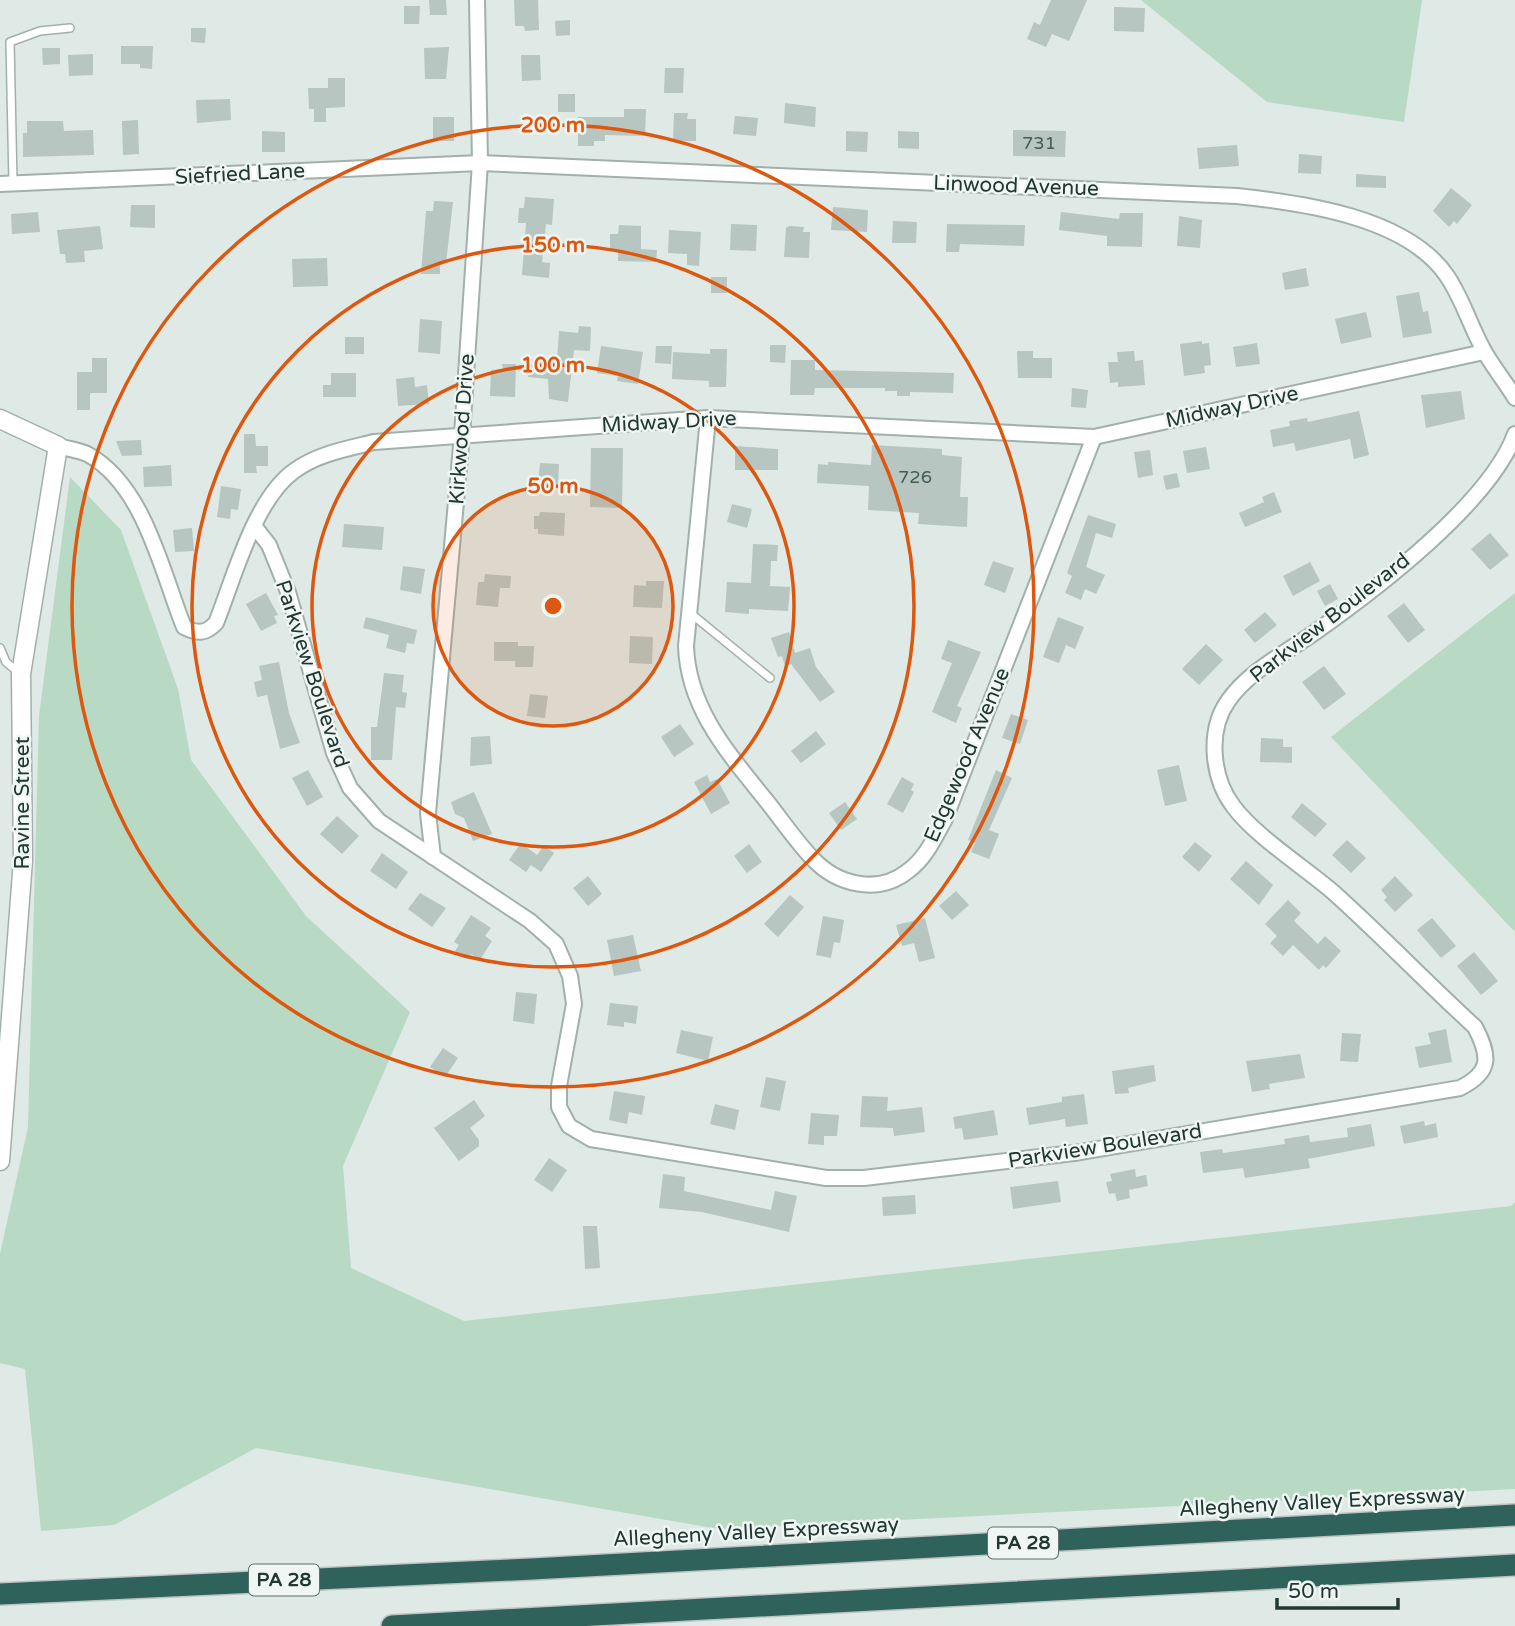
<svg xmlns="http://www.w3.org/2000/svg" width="1515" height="1626" font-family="'Varela Round',sans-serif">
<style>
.green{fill:#b8d9c4}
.building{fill:#b7c6c1}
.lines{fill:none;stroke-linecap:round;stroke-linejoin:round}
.service-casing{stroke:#a2b0ac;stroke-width:10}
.minor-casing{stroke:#a2b0ac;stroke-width:18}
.tertiary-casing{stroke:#a2b0ac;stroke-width:21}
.motorway-casing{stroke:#bcc3c2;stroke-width:24}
.service{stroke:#fff;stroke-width:7}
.minor{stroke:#fff;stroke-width:14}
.tertiary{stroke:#fff;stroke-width:18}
.motorway{stroke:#2f625b;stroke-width:21}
.ring{fill:none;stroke:#de570e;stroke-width:3.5}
.labels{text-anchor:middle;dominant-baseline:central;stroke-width:5;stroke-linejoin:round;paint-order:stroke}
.number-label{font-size:18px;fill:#465c56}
.shield{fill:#eff6f3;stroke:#5f716d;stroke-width:2}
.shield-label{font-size:19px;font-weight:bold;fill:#213833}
.street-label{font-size:21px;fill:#213833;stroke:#eff6f3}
.centre{fill:#de570e;stroke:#eff6f3;stroke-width:3.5}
.ring-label{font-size:21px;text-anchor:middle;font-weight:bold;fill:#de570e;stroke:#eff6f3;stroke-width:5;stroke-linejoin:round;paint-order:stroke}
</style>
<rect width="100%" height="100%" fill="#dfe9e5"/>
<g class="green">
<polygon points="1141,0 1422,0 1404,122 1267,102"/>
<polygon points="70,477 121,530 178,689 191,760 306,916 410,1012 343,1166 351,1268 464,1321 1511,1206 1515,1202 1515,1489 718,1529 256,1448 114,1525 41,1531 25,1369 0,1363 0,1254 28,1127 39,716"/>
<polygon points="1515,593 1515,932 1331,737"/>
</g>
<g class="building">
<polygon points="429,0 446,0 447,15 430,15"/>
<polygon points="514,0 538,0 539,30 525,31 524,26 515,26"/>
<polygon points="1051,0 1087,0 1069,41 1052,34 1046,47 1027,39 1034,22 1040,25"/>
<polygon points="404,6 420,6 419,24 404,24"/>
<polygon points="1114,7 1145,8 1144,32 1114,31"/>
<polygon points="570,20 570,35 556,36 555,21"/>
<polygon points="191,28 206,28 205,43 191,42"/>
<polygon points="121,46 153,46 152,69 140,68 140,64 121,64"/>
<polygon points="449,47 446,79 425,79 424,48"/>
<polygon points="42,48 60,48 60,64 43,65"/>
<polygon points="93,54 93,75 69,76 68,55"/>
<polygon points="521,55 540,55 541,80 522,81"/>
<polygon points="665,68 684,68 683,93 664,93"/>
<polygon points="328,78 345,78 345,107 326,108 326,122 314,122 314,109 309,109 308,88 328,88"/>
<rect x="558" y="94" width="17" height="18"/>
<polygon points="230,99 231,120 197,123 196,100"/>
<polygon points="785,103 816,107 815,127 784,123"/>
<polygon points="624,109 646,109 645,136 605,135 605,141 594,141 594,146 578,146 578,117 624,117"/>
<polygon points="674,113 688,113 687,119 696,119 696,141 673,141"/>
<polygon points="735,116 758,118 756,136 733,134"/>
<rect x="433" y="117" width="21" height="24"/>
<polygon points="138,120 139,154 123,155 122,121"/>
<polygon points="27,121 63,121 64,131 93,130 94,155 23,157 23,133 27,133"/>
<polygon points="1013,130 1066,131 1065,157 1013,156"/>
<polygon points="262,131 285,132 285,152 262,152"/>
<polygon points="846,131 868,132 867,152 846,151"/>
<polygon points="898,131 919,132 919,149 898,148"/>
<polygon points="1237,145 1239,166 1199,169 1197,148"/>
<polygon points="1299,154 1322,156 1321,174 1298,173"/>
<polygon points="1356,174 1386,176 1386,188 1356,187"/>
<polygon points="1451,188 1472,205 1457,224 1454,221 1449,227 1433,211"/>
<polygon points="525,197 554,199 552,225 546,224 542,262 550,263 549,278 522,275 526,223 518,223 519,208 524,208"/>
<polygon points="434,201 453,202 446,263 440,263 440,274 421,274 426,211 433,211"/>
<polygon points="131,205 155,205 155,228 130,227"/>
<polygon points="833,207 868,210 867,232 831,230"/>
<polygon points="38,212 40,232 12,234 11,214"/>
<polygon points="1061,212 1119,219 1120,213 1143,213 1142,247 1107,246 1107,236 1059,230"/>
<polygon points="1179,216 1202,220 1200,248 1177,246"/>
<polygon points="893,221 917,222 916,243 892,243"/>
<polygon points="731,224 757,225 756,251 730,250"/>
<polygon points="947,224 1025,225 1024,246 960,244 959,252 946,252"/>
<polygon points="619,225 641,226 641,249 657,250 656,262 618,261 618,250 610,249 610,234 618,234"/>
<polygon points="100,226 103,249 84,251 85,262 66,263 65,254 60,254 57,230"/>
<polygon points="789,226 804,227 803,232 810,232 809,258 784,257 786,228"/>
<polygon points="669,230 701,232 699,266 687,265 687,254 668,253"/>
<polygon points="327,258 328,286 293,287 292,259"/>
<polygon points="1306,268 1309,286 1285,290 1282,273"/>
<rect x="711" y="277" width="16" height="16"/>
<polygon points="1419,292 1423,312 1428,311 1432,333 1403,338 1396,296"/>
<polygon points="1366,312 1372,337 1341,344 1335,319"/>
<polygon points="420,319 442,321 440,354 418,352"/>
<polygon points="579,326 591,327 590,351 574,350 568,402 549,399 548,379 528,377 529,359 557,361 559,331 578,333"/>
<rect x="345" y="337" width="19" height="17"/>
<polygon points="1202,341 1202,344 1209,343 1211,365 1204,366 1205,373 1184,376 1180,344"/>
<polygon points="1257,343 1260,364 1236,367 1233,347"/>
<polygon points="770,345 786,345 785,363 770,362"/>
<polygon points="601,346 643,352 638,384 617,381 618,376 597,373"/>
<polygon points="656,346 672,346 671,364 655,363"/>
<polygon points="710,349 727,349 726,387 709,387 709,381 672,379 673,352 710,354"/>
<polygon points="1017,351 1033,351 1033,358 1052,358 1052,378 1018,378"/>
<polygon points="1134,351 1135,361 1143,360 1145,385 1118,387 1118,382 1110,383 1108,362 1118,362 1117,352"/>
<polygon points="92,358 107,358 107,393 90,393 90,410 77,410 77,372 92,372"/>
<polygon points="791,360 815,360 815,370 954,373 953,393 910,392 910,396 897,396 897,391 885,391 885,388 815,388 814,395 790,395"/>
<polygon points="502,364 516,364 515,397 490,396 491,370 503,369"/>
<polygon points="331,373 356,373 356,397 323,397 323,385 331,385"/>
<polygon points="414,377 415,387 427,385 429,404 398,406 396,379"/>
<polygon points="1072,388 1088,390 1086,408 1071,407"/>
<polygon points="1461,391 1465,419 1426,428 1421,395"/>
<polygon points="1359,411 1369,455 1354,459 1350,439 1296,451 1294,443 1273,447 1270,430 1290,426 1289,421 1307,418 1308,422"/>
<polygon points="244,434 255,434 256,446 268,446 268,466 256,466 257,473 244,473"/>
<polygon points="141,440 142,455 122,456 116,441"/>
<polygon points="872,445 942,449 942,455 962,457 960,497 968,497 967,527 918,524 919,513 868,510 869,486 817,483 818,464 828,465 828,462 871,465"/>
<polygon points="735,446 778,449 778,470 735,470"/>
<polygon points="1206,447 1210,469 1187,473 1183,451"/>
<polygon points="591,448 623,448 622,508 590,507"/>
<polygon points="1150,450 1153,475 1138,478 1134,452"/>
<polygon points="540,463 559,464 558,485 538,484"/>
<polygon points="171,465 172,486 144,487 143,467"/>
<polygon points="1177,473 1180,487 1166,490 1163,476"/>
<polygon points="221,486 241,489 238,510 231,509 230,519 217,517"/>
<polygon points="1274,492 1282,512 1245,527 1239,513 1264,502 1262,497"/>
<polygon points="732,504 752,509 747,528 727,522"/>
<polygon points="540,512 565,513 564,536 538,534 538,529 534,529 534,516 539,516"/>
<polygon points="1088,515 1116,524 1112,538 1096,533 1086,567 1105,575 1096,594 1085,589 1081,600 1065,593 1072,576 1067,573"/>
<polygon points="344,524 384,527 382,550 342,547"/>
<polygon points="192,528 194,551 175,552 173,530"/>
<polygon points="1490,533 1509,555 1490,570 1471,549"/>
<polygon points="753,544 778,545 777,561 771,561 770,586 790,587 788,611 749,609 749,614 725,612 727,582 751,583"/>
<polygon points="993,561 1014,568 1005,593 984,585"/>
<polygon points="1310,562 1320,581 1293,596 1283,576"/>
<polygon points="403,566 425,569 421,594 400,590"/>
<polygon points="485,574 511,576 510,588 500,588 498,607 476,605 478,582 484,582"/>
<polygon points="646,581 664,581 662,608 633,607 634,585 646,586"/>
<polygon points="1330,584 1338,599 1325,606 1317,591"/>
<polygon points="266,593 278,615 274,616 277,623 261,631 246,604"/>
<polygon points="1404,603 1425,630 1408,643 1387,616"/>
<polygon points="1265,612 1277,625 1255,643 1244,630"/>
<polygon points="366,617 417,630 414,644 407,643 405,653 386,648 389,635 363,628"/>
<polygon points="1058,617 1084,627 1075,649 1066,645 1059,663 1043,657"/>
<polygon points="789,632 795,653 810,648 816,667 835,692 820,702 791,664 785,666 782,656 778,657 771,638"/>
<polygon points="630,636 653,637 652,664 629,663"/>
<polygon points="948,640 981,652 957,706 962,708 956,723 932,712 952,663 941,659"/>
<polygon points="494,642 518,642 518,646 534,646 533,667 515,667 515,661 494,661"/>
<polygon points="1206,644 1223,660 1199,685 1182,669"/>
<polygon points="279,662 289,713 300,743 280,749 267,695 257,697 254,682 262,680 259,666"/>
<polygon points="1324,666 1346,694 1324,710 1302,682"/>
<polygon points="384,673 404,675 402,692 407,693 405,708 396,707 392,760 371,760 371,727 377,727"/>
<polygon points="530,694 548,696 545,718 527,716"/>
<polygon points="1011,714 1028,720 1020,744 1002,738"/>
<polygon points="680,724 694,744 674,757 661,737"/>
<polygon points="816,731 826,744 801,763 791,751"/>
<polygon points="490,736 492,764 470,766 471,737"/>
<polygon points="1261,738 1283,739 1283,747 1292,747 1292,763 1260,762"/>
<polygon points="1179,765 1187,801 1165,806 1157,770"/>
<polygon points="308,770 323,797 307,806 292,778"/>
<polygon points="996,770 1012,778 989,830 999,834 989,859 971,852 975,843 968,840"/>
<polygon points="707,775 710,782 717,779 730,803 711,814 694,782"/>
<polygon points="902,777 914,784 911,790 914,792 903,813 887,804"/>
<polygon points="474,792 492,834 473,841 464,818 455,814 451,802"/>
<polygon points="845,802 857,819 841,830 829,813"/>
<polygon points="1302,803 1327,824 1315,837 1291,817"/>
<polygon points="337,816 359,836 342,854 320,834"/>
<polygon points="1347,840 1366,858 1351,873 1332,855"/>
<polygon points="1195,842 1212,856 1199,872 1182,857"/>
<polygon points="521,843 537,855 544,846 554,853 541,872 531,865 526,872 509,860"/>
<polygon points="749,844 762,862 747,873 734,856"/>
<polygon points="382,853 408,872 396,889 370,871"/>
<polygon points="1246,861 1273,885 1259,905 1230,879"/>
<polygon points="588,876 602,894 588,906 573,888"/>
<polygon points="1395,876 1413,895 1395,912 1384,900 1387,897 1381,890"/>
<polygon points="956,891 969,905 952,920 939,906"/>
<polygon points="420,893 446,908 432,927 408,909"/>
<polygon points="790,895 804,907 778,937 764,924"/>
<polygon points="1288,900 1301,913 1294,921 1318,944 1325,936 1341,951 1326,968 1323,965 1319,970 1293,945 1283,956 1270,943 1277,936 1265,924"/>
<polygon points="471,915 491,928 485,936 492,941 480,960 471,954 467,959 455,951 459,945 454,942"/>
<polygon points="823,916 844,920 840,943 834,942 831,958 816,955"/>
<polygon points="925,918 935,958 919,962 914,943 902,946 896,925"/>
<polygon points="1432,918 1456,946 1441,958 1417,930"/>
<polygon points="633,935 641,971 614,976 607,940"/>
<polygon points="1474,952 1498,981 1481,995 1457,966"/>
<polygon points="516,992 537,994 534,1024 513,1021"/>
<polygon points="610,1003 638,1006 636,1024 624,1022 624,1027 607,1025"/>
<polygon points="1446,1029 1452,1062 1419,1068 1415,1047 1431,1044 1428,1033"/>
<polygon points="681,1030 713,1037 708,1061 676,1053"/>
<polygon points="1342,1033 1361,1034 1358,1062 1340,1061"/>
<polygon points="443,1048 458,1058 445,1077 430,1067"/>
<polygon points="1300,1054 1305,1078 1269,1084 1270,1089 1252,1092 1246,1061"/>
<polygon points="1154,1065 1156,1081 1128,1088 1129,1093 1115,1094 1112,1071"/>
<polygon points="766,1077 786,1081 780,1111 760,1107"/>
<polygon points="614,1091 645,1096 642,1115 629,1112 627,1124 609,1120"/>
<polygon points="1084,1094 1088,1124 1066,1127 1065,1119 1029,1125 1026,1108 1062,1102 1062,1097"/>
<polygon points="862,1096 888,1097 887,1111 922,1107 925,1132 894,1136 893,1128 860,1127"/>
<polygon points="474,1100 485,1116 470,1128 479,1140 479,1146 459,1161 434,1128"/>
<polygon points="715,1104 739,1110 735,1130 710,1124"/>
<polygon points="994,1110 998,1135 964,1140 962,1128 955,1129 953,1117"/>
<polygon points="811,1113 839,1115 837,1136 824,1136 824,1145 808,1144"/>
<polygon points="1424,1121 1425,1126 1436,1123 1438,1137 1404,1144 1400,1126"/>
<polygon points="1371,1124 1375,1146 1308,1159 1310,1168 1245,1178 1243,1168 1203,1173 1200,1152 1222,1149 1223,1153 1285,1144 1284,1139 1309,1135 1310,1142 1348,1137 1347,1128"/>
<polygon points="549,1158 567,1170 552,1192 534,1180"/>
<polygon points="1135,1169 1136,1177 1146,1175 1148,1186 1129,1190 1130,1198 1117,1201 1115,1193 1109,1194 1106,1182 1112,1181 1110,1174"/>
<polygon points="663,1174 685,1177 684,1191 771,1210 775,1191 797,1196 789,1232 702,1212 659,1208"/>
<polygon points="1058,1181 1061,1202 1013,1209 1010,1187"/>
<polygon points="915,1195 916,1214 883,1216 882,1197"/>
<polygon points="583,1226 597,1226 600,1268 585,1269"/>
</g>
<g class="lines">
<g class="service-casing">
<g id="service">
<polyline points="13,183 10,42 40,31 70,28"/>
<polyline points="689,612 770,678"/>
<polyline points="0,648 6,662 18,672"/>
</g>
</g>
<g class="minor-casing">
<g id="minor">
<path d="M0,184L480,163L1237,196C1303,203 1407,217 1447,276C1462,298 1470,325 1483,349C1492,366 1505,381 1515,398"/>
<path d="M708,418L686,646C688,708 728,753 765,799C781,819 795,840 812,858C837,885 878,895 908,871C926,858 935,837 945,819L1094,437"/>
<path d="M58,446C68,449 80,450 89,455C145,487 162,573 184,627C198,634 205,634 216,623C234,578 254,500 294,471C317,454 346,449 374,442L708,418L1094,437L1484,352"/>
<path d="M255,527L269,545L288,592L334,753L350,788L379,821L530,921L556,944L570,976L574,1004L559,1086V1107L569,1126L591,1139L826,1178H864L1074,1153L1460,1088C1492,1072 1490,1056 1475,1027C1427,983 1382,936 1333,892C1304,867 1255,836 1233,806C1212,778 1207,731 1228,701C1248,672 1285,653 1314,633C1375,590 1490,503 1515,434"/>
<polyline points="433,857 428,813 462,435 480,163 477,0"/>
</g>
</g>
<g class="tertiary-casing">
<polyline id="tertiary" points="0,419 58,446 21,674 23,860 0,1161"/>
</g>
<g class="motorway-casing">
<g id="motorway">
<polyline points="0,1594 532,1569 1515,1515"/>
<polyline points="392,1626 1515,1565"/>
</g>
</g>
<use href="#service" class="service"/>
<use href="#minor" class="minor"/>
<use href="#tertiary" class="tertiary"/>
<use href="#motorway" class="motorway"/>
</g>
<circle cx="553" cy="606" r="120" fill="#de570e" fill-opacity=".12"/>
<g class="ring">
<circle cx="553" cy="606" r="120"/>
<circle cx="553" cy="606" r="241"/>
<circle cx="553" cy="606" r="361"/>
<circle cx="553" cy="606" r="481"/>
</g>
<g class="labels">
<g class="number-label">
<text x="1039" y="143">731</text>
<text x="915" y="477">726</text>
</g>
<g class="shield">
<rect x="988" y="1527.5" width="70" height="31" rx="5"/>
<rect x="249" y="1564.5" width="70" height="31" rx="5"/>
</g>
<g class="shield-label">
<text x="1023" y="1543">PA 28</text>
<text x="284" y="1580">PA 28</text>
</g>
<g class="street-label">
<text transform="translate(240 174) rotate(-3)">Siefried Lane</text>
<text transform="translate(1016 186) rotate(2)">Linwood Avenue</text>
<text transform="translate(1232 407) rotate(-12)">Midway Drive</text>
<text transform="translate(669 422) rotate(-3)">Midway Drive</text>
<text transform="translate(462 429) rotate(-86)">Kirkwood Drive</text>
<text transform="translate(1330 618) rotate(-38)">Parkview Boulevard</text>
<text transform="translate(312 674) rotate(72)">Parkview Boulevard</text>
<text transform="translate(967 755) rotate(-67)">Edgewood Avenue</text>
<text transform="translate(22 803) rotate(-90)">Ravine Street</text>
<text transform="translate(1105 1146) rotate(-9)">Parkview Boulevard</text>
<text transform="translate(1322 1502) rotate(-3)">Allegheny Valley Expressway</text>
<text transform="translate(756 1532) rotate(-3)">Allegheny Valley Expressway</text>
</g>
</g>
<circle cx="553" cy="606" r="10" class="centre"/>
<g class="ring-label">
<text x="553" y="132">200 m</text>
<text x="553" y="252">150 m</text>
<text x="553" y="372">100 m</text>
<text x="553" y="493">50 m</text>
</g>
<path d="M1277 1598v10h121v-10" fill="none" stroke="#213833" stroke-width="3.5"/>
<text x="1288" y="1598" font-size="21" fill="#213833" stroke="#eff6f3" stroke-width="5" paint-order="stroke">50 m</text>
</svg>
